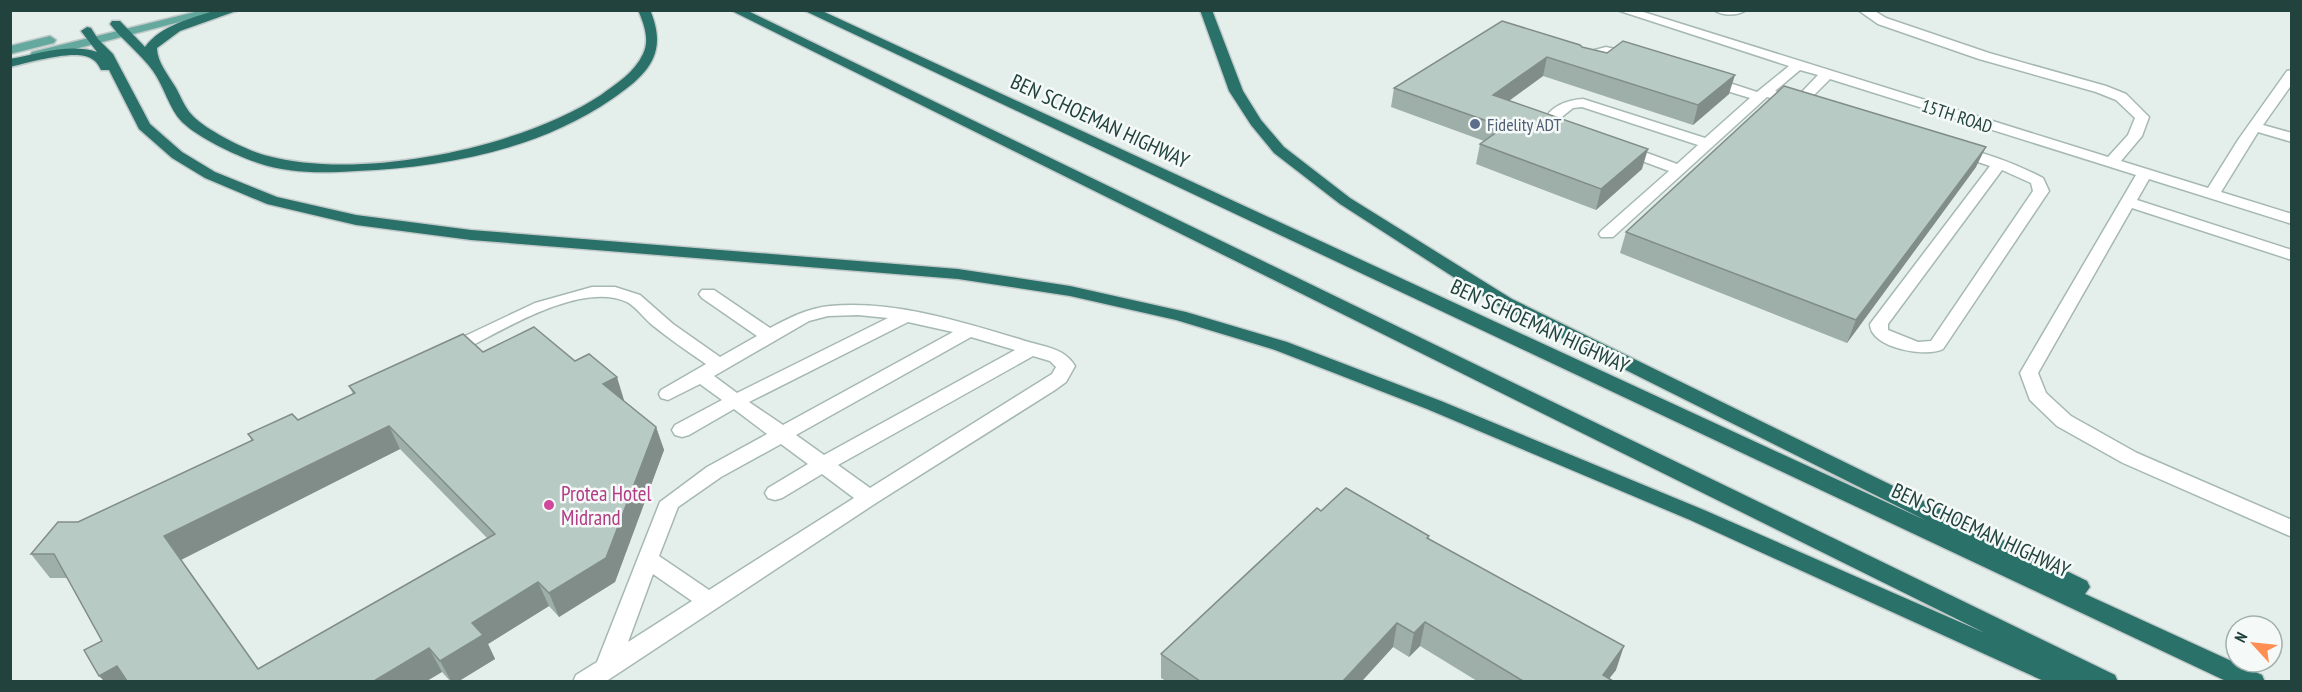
<svg xmlns="http://www.w3.org/2000/svg" width="2302" height="692" font-family="'PT Sans Narrow',sans-serif">
<style>
.lines{fill:none;stroke-linecap:round;stroke-linejoin:round}
.minor-casing{stroke:#a6b8b3;stroke-width:3}
.major-casing{stroke:#c1cac9;stroke-width:3}
.highway-casing{stroke:#c1cac9;stroke-width:3}
.minor{fill:#fff;fill-rule:evenodd}
.major{fill:#64a89e;fill-rule:evenodd}
.highway{fill:#2a716a;fill-rule:evenodd}
.wall{fill:#9eaea9;fill-rule:evenodd}
.shaded-wall{fill:#818d89}
.building{fill:#b8cac4;stroke:#818d89;stroke-width:1.5;fill-rule:evenodd}
.service-dot{fill:#5c6f8a;stroke:#f5faf8;stroke-width:2}
.hotel-dot{fill:#d1479c;stroke:#f5faf8;stroke-width:2}
.labels{text-anchor:middle;dominant-baseline:central;stroke-width:5;stroke-linejoin:round;paint-order:stroke}
.far-street-label{font-size:18px;fill:#21423d;stroke:#f5faf8}
.far-service-label{font-size:18px;fill:#4e5e75;stroke:#f5faf8;text-anchor:start}
.street-label{font-size:21px;fill:#21423d;stroke:#f5faf8}
.hotel-label{font-size:21px;fill:#b23c85;stroke:#f5faf8;text-anchor:start}
</style>
<rect width="100%" height="100%" fill="#e4efeb"/>
<g class="lines">
<g class="minor-casing">
<g id="minor">
<path d="M1617,10H1637L2108,157L2128,135L2135,118L2116,100L2096,92L1979,59L1878,24L1858,10H1873L1886,18L1989,53L2106,86L2126,94L2149,117L2142,136L2121,161L2208,188L2238,140L2287,71L2292,70V84L2263,125L2292,133V142L2258,132L2221,192L2292,214V224L2149,179L2137,200L2292,250V260L2132,208L2038,373L2046,393L2071,416L2137,453L2292,520V537L2123,463L2057,426L2030,400L2020,373L2136,175L1830,79L1804,105L1799,106L1767,97L1613,237H1601L1599,234L1601,231L1669,171L1618,152L1616,149L1618,146H1628L1677,164L1698,145L1582,107L1573,108L1558,120L1572,129L1565,133L1544,122C1549,106 1568,100 1583,99L1705,138L1750,98L1704,84L1702,81L1704,78H1714L1757,92L1789,66ZM1800,70L1818,75L1797,97L1775,91Z"/>
<path d="M1714,10H1746C1738,16 1722,16 1714,10Z"/>
<polygon points="1606,47 1628,52 1637,57 1631,61 1606,55 1583,65 1577,61 1591,51"/>
<path d="M1959,147C1989,154 2016,164 2043,178L2049,191L1943,349C1926,358 1870,348 1870,324L1990,166L1954,154L1952,151ZM2002,170L2031,183L2033,191L1931,341L1918,342L1888,330V324Z"/>
<path d="M592,287H615L640,295L673,324L720,357L757,336L702,298L699,294L702,290H714L770,328C789,318 808,308 830,306C893,300 959,321 1019,339C1032,344 1050,346 1062,353C1067,356 1072,361 1075,366L1066,382L1055,390L876,503L605,682H573L576,675L597,662L660,502L707,467L767,434L734,409L689,435L682,437L675,435L672,430L675,425L722,400L700,384L668,400L661,398L659,394L661,390L706,364C687,351 668,338 651,324C643,317 636,307 627,302C580,280 498,333 456,354H444L441,350L444,346L535,303ZM858,315L888,318L737,393L714,376L809,321L828,316ZM908,322L953,332L783,425L749,402ZM971,337L1015,350L824,455L796,435ZM1033,356L1050,361L1056,367L1052,374L870,488L838,465ZM781,444L808,464L768,488L765,493L768,498L775,500L782,498L822,474L854,498L709,590L659,556L678,507L721,477ZM653,574L692,601L628,642Z"/>
</g>
</g>
<g class="major-casing">
<g id="major">
<polygon points="203,10 226,10 36,59 30,55 32,52"/>
<polygon points="50,36 56,40 54,43 10,54 10,46"/>
</g>
</g>
<g class="highway-casing">
<g id="highway">
<path d="M217,10H239L180,31L157,48C157,62 169,76 176,88C181,97 185,108 192,115C204,129 249,152 268,156C361,181 521,148 601,95C617,83 634,73 643,54C650,40 644,24 638,10H650C669,54 647,75 612,99C538,150 445,167 357,171C324,173 290,174 258,163C235,155 200,139 182,122C169,109 164,86 153,71C141,54 123,41 110,24L112,21H120L145,47C161,25 192,18 217,10Z"/>
<path d="M730,10H746L2115,675L2118,682H2046L1690,520L1427,409L1275,350L1176,320L1070,296L958,279L471,240L356,225L267,204L205,178L172,158L139,129L109,70H101C99,66 96,61 92,59C77,48 28,63 10,67V59C39,54 69,43 97,52L81,31L87,27L91,28L98,39L113,54L150,124L182,152L215,172L277,197L356,215L471,230L958,269L1070,286L1186,312L1287,342L1441,401L1704,510L1985,633Z"/>
<polygon points="803,10 820,10 1927,521 1500,307 1340,204 1274,153 1251,125 1229,91 1200,10 1212,10 1243,91 1261,120 1284,147 1350,198 1512,299 2087,581 2090,587 2085,594 2262,675 2265,682 2228,682"/>
</g>
</g>
<use href="#minor" class="minor"/>
<use href="#major" class="major"/>
<use href="#highway" class="highway"/>
</g>
<g class="wall">
<polygon points="1582,47 1729,94 1693,125 1543,76 1509,101 1642,169 1596,210 1476,164 1480,144 1484,141 1391,107 1394,88"/>
<polygon points="1976,167 1847,343 1620,253 1626,232"/>
<path d="M483,352L575,361L624,400H623L656,427L664,450L615,582L559,617L549,606L488,644L495,659L459,681H450L442,672L104,681L102,641L67,578H50L31,554L78,522L252,441L248,434L298,420L353,394L349,386ZM400,449L487,538L258,669L181,559Z"/>
<polygon points="1321,511 1429,536 1428,539 1616,670 1609,679 1613,681 1477,681 1420,646 1409,657 1393,647 1362,681 1166,681 1161,678 1161,654"/>
</g>
<g class="shaded-wall">
<polygon points="1547,57 1543,76 1489,115 1493,95"/>
<polygon points="1735,75 1729,94 1693,125 1698,105"/>
<polygon points="1986,147 1976,167 1847,343 1856,320"/>
<polygon points="1648,149 1642,169 1596,210 1601,189"/>
<polygon points="617,377 624,400 611,407 603,384"/>
<polygon points="389,426 400,449 181,560 164,536"/>
<polygon points="656,427 664,450 615,582 559,617 549,593"/>
<polygon points="538,582 549,606 488,644 495,659 459,681 451,681 440,661 472,623"/>
<polygon points="1425,622 1420,646 1409,657 1414,633"/>
<polygon points="1397,623 1393,647 1362,681 1343,681"/>
<polygon points="1624,646 1616,670 1607,681 1603,675"/>
<polygon points="429,648 442,672 427,681 374,681"/>
<polygon points="117,666 129,681 104,681 99,676"/>
</g>
<g class="building">
<polygon points="1502,21 1580,45 1582,47 1607,53 1623,41 1735,75 1698,105 1547,57 1493,95 1648,149 1601,189 1480,144 1504,127 1394,88"/>
<polygon points="1784,86 1986,147 1856,320 1626,232"/>
<path d="M534,327L575,361L589,354L617,377L603,384L656,427L606,558L549,593L538,582L472,623L483,635L440,661L429,648L374,681H127L117,666L99,676L84,650L102,641L54,554H31L58,522H78L253,440L248,434L292,414L298,420L355,393L349,386L463,334L483,352ZM389,426L495,534L258,669L164,536Z"/>
<polygon points="1346,488 1429,536 1427,538 1624,646 1603,675 1613,681 1523,681 1425,622 1414,633 1397,623 1343,681 1200,681 1161,654 1317,508 1321,511"/>
</g>
<circle class="service-dot" cx="1475" cy="124" r="6"/>
<circle class="hotel-dot" cx="549" cy="505" r="6"/>
<g class="labels">
<g class="far-street-label">
<text transform="translate(1957 116) rotate(18)">15TH ROAD</text>
</g>
<g class="far-service-label">
<text x="1487" y="124">Fidelity ADT</text>
</g>
<g class="street-label">
<text transform="translate(1100 121) rotate(25)">BEN SCHOEMAN HIGHWAY</text>
<text transform="translate(1540 326) rotate(25)">BEN SCHOEMAN HIGHWAY</text>
<text transform="translate(1981 530) rotate(25)">BEN SCHOEMAN HIGHWAY</text>
</g>
<g class="hotel-label">
<text x="561" y="493">Protea Hotel<tspan x="561" dy="24">Midrand</tspan></text>
</g>
</g>
<rect width="2302" height="692" fill="none" stroke="#21423d" stroke-width="24"/>
<g transform="translate(2254 644) rotate(297)"><circle r="28" fill="#f5faf8" stroke="#a0b0ad" stroke-width="1.5"/>
<path d="M0-4.5L10 22L0 15L-10 22Z" fill="#fe8e52"/>
<text y="-9" font-size="16" font-weight="bold" text-anchor="middle" fill="#21423d">N</text>
</g>
</svg>
